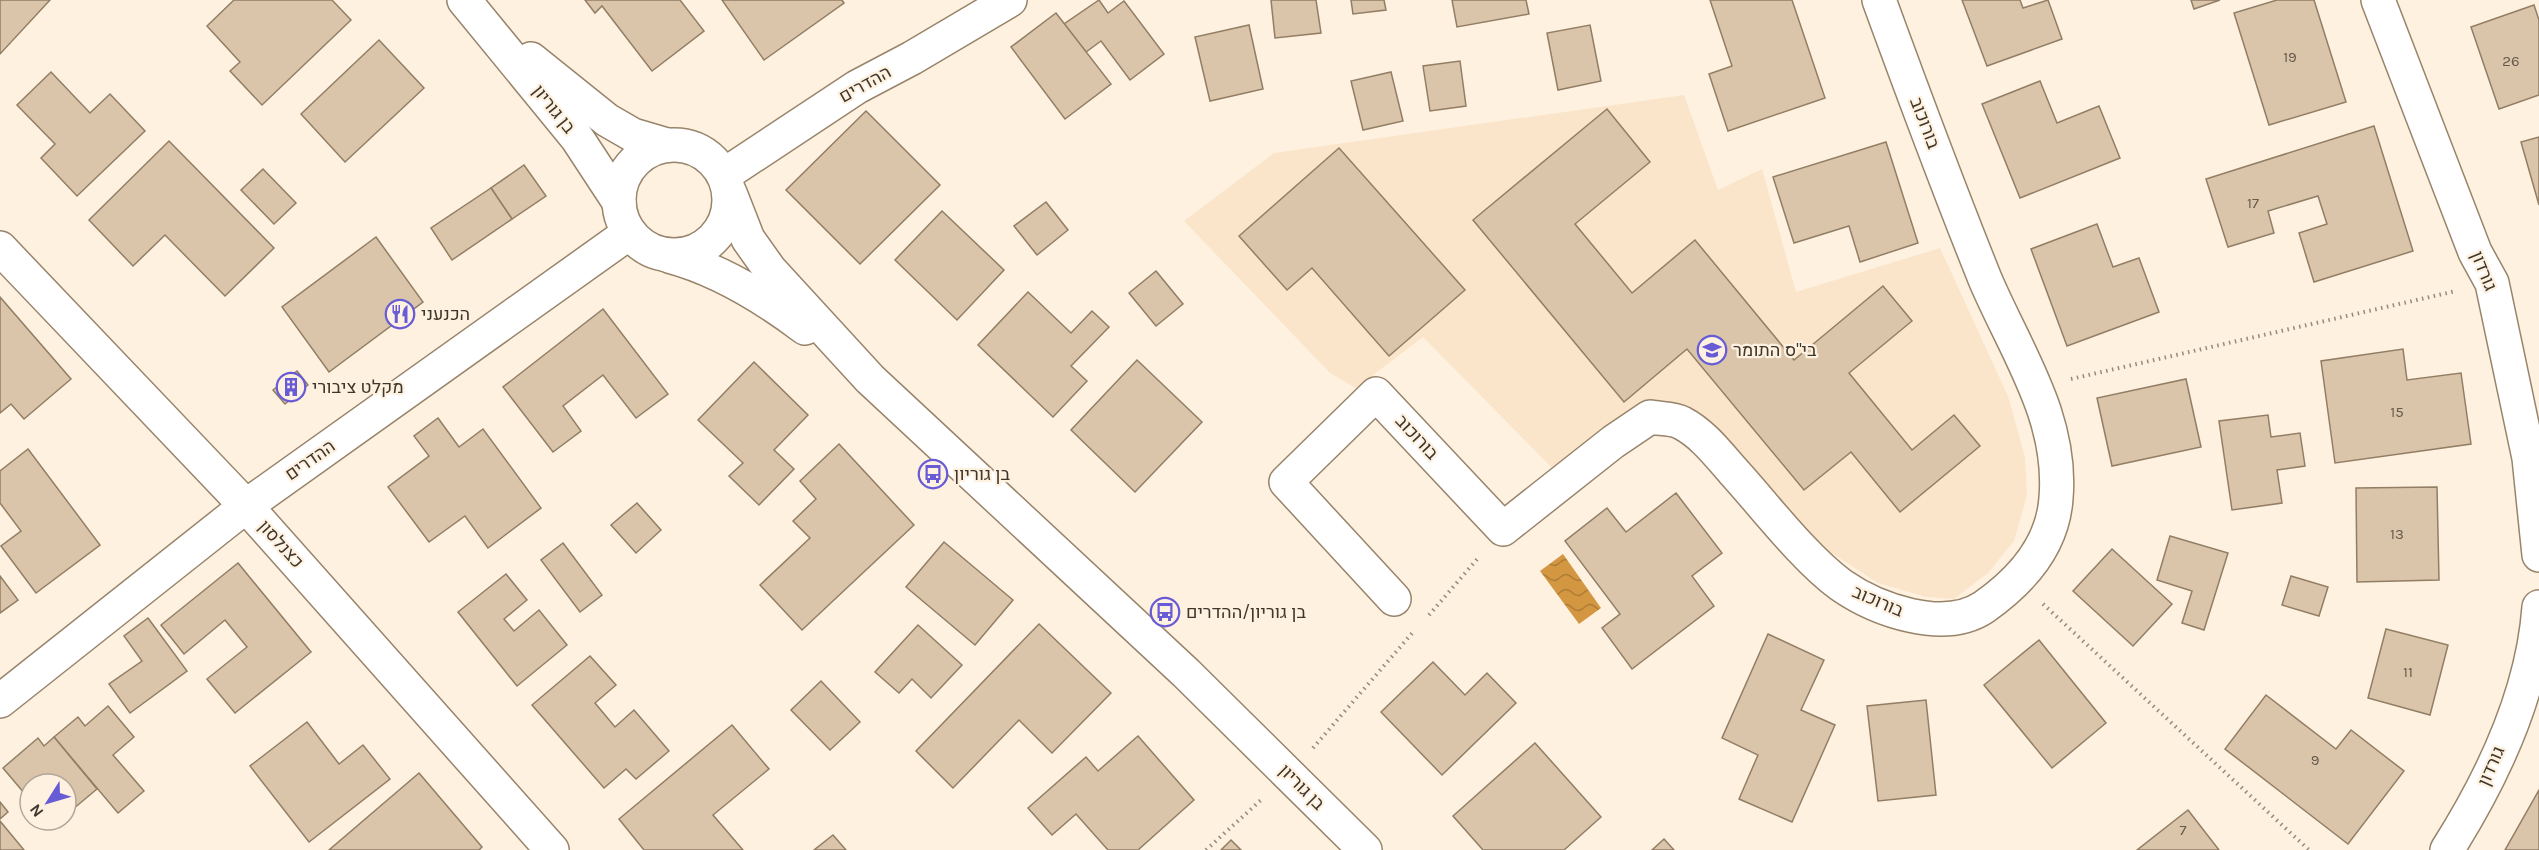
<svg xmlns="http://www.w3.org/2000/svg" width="2539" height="850" font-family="Karla,Heebo,sans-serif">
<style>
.built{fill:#fbe5ca}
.water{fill:url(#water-waves)}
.building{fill:#dbc5aa;stroke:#927e65;stroke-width:1.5}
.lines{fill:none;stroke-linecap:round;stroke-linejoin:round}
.minor-casing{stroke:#98846b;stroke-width:36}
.path{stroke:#958b7d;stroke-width:4;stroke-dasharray:1.5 4.5;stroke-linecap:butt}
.minor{stroke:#fff;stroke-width:33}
.labels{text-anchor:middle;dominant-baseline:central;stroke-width:4.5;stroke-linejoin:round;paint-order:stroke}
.number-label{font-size:15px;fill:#665a4c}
.street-label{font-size:18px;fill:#3f372c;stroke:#fef1e0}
.poi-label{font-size:18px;fill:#3f372c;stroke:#fef1e0;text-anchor:start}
</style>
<defs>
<pattern id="water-waves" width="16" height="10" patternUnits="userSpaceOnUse" patternTransform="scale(1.5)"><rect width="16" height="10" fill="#d39741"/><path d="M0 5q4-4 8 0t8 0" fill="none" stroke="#ad7c37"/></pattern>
</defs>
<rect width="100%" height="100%" fill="#fef1e0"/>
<polygon class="built" points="1684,95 1718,190 1762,169 1796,292 1940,248 2008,396 2025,457 2027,495 2014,541 1988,573 1954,599 1926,597 1878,583 1827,550 1704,422 1680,410 1554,470 1423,337 1356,388 1330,373 1184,221 1274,153"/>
<polygon class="water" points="1563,554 1601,608 1579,624 1540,571"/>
<g class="building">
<polygon points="0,0 50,0 0,54"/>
<polygon points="234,0 332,0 351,20 262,105 230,71 240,62 207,26"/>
<polygon points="585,0 680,0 704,31 652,71 602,6 595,13"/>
<polygon points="722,0 842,0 844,3 764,60"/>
<polygon points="1099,0 1108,13 1124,1 1164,54 1130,80 1101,41 1086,52 1064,24"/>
<polygon points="1271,0 1316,0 1321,33 1275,38"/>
<polygon points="1351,0 1384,0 1386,10 1353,14"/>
<polygon points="1452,0 1526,0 1529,14 1457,27"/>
<polygon points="1710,0 1792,0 1825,98 1728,131 1709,74 1732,66"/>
<polygon points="1962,0 2020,0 2023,8 2048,0 2062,39 1987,66"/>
<polygon points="2191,0 2220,0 2194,9"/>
<polygon points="2277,0 2314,0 2346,102 2269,125 2234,13"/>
<polygon points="2534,5 2539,20 2539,95 2499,109 2471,27"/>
<polygon points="1056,13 1111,84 1065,119 1011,47"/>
<polygon points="1249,25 1263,89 1210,101 1195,37"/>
<polygon points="1590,25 1601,81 1558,90 1547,33"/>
<polygon points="379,40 424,88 345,162 301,114"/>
<polygon points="1460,61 1466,106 1430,111 1423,66"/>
<polygon points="51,72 90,113 110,94 145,131 77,196 41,158 55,144 17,105"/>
<polygon points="1391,72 1403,121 1363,130 1351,81"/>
<polygon points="2040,81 2057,123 2099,106 2120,158 2020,198 1982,104"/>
<polygon points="1607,109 1650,162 1575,224 1632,293 1695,240 1794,360 1883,286 1912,321 1849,373 1912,450 1954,415 1980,446 1900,512 1851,452 1804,490 1687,349 1624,402 1473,220"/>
<polygon points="866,111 940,185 860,264 786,190"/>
<polygon points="2374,126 2413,251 2314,282 2299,233 2327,224 2318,196 2268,211 2274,233 2228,247 2206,179"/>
<polygon points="2539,137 2539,205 2521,142"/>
<polygon points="169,141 274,248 225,296 165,235 133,266 89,220"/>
<polygon points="1886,142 1918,243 1860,262 1849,226 1794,243 1773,177"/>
<polygon points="1339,148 1465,290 1389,356 1312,268 1287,290 1239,236"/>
<polygon points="524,165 546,196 512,219 491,188"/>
<polygon points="263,169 296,203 274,224 241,190"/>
<polygon points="491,188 512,219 452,260 431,228"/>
<polygon points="1046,202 1068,230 1037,255 1014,226"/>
<polygon points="942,211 1004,270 957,320 895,260"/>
<polygon points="2097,224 2113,267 2139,258 2159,312 2067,346 2031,249"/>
<polygon points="376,237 423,302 329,372 282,307"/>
<polygon points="1156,271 1183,304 1156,326 1129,293"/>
<polygon points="1028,292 1071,333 1092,311 1109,327 1071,366 1087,381 1053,417 978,345"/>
<polygon points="0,297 71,379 24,419 11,404 0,413"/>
<polygon points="603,309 668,394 636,418 603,375 563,406 581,431 553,452 503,387"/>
<polygon points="2403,349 2407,380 2461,373 2471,444 2335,463 2321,361"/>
<polygon points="1137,360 1202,422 1135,492 1071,430"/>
<polygon points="754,362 808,415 774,450 794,469 759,505 729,476 743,463 698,420"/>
<polygon points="297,371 308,385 285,404 273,390"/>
<polygon points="2186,379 2201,447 2112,466 2097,398"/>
<polygon points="2268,415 2271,437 2300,433 2305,466 2277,470 2282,503 2232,510 2219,421"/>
<polygon points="438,418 459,447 483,429 541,508 488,548 465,516 429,542 388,487 429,456 414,436"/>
<polygon points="839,444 914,525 802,630 760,585 810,538 793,521 816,499 800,481"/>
<polygon points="28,449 100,545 36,593 1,546 21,531 0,503 0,471"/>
<polygon points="2437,487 2439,580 2357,582 2356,488"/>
<polygon points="1676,493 1722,553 1692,576 1714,606 1632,669 1602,628 1620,614 1565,541 1607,508 1626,532"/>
<polygon points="637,503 661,530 636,553 611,525"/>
<polygon points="2170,536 2228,553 2204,630 2182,623 2192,591 2157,580"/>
<polygon points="944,542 1013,600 975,645 906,587"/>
<polygon points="563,543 602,595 580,612 541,560"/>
<polygon points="2112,549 2172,604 2133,646 2073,591"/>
<polygon points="238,563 311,652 235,713 207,679 247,647 225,620 184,654 161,625"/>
<polygon points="506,574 527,600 504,619 514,631 539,610 567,645 517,686 458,612"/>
<polygon points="0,576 18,600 0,613"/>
<polygon points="2291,576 2328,587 2319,616 2282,605"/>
<polygon points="148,618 187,671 130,713 109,684 142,661 124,636"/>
<polygon points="1039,624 1111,693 1052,753 1019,720 953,788 916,751"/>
<polygon points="918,625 962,665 931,698 912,679 899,693 875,672"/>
<polygon points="2386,629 2448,645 2430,715 2368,698"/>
<polygon points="1768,634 1824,660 1801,710 1835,725 1792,822 1739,799 1758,755 1722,738"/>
<polygon points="2039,640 2106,723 2052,768 1984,685"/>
<polygon points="590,656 616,685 595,703 615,727 634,710 669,751 636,779 626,769 604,788 532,705"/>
<polygon points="1433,662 1465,695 1487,673 1516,703 1442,775 1381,712"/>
<polygon points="821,681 860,722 830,750 791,710"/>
<polygon points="2266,695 2336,749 2351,730 2404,771 2348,844 2225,749"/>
<polygon points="1926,700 1936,795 1878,801 1867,706"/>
<polygon points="108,706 134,737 113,755 144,791 118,813 54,737 78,717 85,726"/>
<polygon points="307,722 339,764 363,745 390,779 309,842 250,766"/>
<polygon points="732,725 769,769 713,815 743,850 644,850 619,819"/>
<polygon points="1138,736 1194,800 1138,850 1108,850 1076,814 1052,835 1028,808 1086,757 1098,771"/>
<polygon points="54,737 97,789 66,815 66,784 30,784 30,800 3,768 38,738 44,746"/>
<polygon points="1535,743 1601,817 1564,850 1483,850 1453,816"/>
<polygon points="419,773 482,847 479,850 329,850"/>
<polygon points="2539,790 2539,850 2505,850"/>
<polygon points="0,802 8,812 0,819"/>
<polygon points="2188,810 2219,850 2137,850"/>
<polygon points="47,820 61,820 53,827"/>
<polygon points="0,821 24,850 0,850"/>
<polygon points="833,835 846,850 814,850"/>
<polygon points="1664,839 1674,850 1652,850"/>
<polygon points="1231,840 1241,850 1221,850"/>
</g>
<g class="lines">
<g class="minor-casing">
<g id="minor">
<polyline points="464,0 577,138 619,202"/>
<polyline points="2378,0 2475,252 2492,283 2529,458 2539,555"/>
<polyline points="531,59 607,120 633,135 667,145"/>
<circle cx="674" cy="200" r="55"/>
<polyline points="724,175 857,87 912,58 1010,0"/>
<polyline points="730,193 748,239 770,270 870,379 1186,673 1365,850"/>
<polyline points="0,248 246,506 552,850"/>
<path d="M669,256C718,269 764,297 805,328"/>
<path d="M1394,599L1286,482L1376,394L1503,529L1613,442L1650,417C1660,419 1673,418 1682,423C1703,434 1718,454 1733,471C1764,505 1804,558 1841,585C1877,610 1944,634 1984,607C2021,581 2053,545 2056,498C2063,417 2015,350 1985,279C1948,187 1913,93 1879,0"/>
<polyline points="0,701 246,506 629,233"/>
<path d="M2447,850C2492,779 2533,692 2539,607"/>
</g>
</g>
<g class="path">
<polyline points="2071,379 2456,291"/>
<polyline points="2043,604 2309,850"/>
<polyline points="1429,615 1479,557"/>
<polyline points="1313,748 1414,631"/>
<polyline points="1206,850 1261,800"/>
</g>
<use href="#minor" class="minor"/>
</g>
<defs>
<g id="restaurant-ring" transform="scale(1.5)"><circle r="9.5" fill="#fef1e0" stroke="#675cd5" stroke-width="1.5"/><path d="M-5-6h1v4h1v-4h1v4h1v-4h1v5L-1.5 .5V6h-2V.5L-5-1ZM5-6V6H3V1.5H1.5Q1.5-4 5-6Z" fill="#675cd5"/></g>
<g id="school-ring" transform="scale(1.5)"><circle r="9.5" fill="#fef1e0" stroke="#675cd5" stroke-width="1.5"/><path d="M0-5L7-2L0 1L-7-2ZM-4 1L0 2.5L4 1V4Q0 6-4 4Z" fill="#675cd5"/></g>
<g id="building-ring" transform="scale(1.5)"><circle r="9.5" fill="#fef1e0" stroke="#675cd5" stroke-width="1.5"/><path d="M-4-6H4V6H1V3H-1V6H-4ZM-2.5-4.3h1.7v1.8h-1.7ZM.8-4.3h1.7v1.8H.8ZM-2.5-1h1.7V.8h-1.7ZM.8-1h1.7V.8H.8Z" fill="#675cd5"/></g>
<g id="bus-ring" transform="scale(1.5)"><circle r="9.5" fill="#fef1e0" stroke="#675cd5" stroke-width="1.5"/><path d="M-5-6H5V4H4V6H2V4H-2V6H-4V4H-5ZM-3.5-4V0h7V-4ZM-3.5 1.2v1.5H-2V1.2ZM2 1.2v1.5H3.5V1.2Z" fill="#675cd5"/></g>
</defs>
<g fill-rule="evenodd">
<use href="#restaurant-ring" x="400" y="314"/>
<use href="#school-ring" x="1712" y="350"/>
<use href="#building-ring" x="291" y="387"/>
<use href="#bus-ring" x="933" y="474"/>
<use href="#bus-ring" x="1165" y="612"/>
</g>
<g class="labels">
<g class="number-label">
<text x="2290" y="57">19</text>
<text x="2511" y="61">26</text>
<text x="2253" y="203">17</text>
<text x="2397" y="412">15</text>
<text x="2397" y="534">13</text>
<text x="2408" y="672">11</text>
<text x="2315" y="760">9</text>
<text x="2183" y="830">7</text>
</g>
<g class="street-label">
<text transform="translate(865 84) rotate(-29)">ההדרים</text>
<text transform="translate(554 109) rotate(51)">בן גוריון</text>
<text transform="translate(1925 123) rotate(69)">בורוכוב</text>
<text transform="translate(2484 271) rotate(68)">גורדון</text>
<text transform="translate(1417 437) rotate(47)">בורוכוב</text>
<text transform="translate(310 460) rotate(-35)">ההדרים</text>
<text transform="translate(281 544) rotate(48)">כצנלסון</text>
<text transform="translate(1878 601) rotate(23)">בורוכוב</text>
<text transform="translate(2491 766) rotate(-66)">גורדון</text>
<text transform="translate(1302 787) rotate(45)">בן גוריון</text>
</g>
<g class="poi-label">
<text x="421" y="314">הכנעני</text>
<text x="1733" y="350">בי"ס התומר</text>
<text x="312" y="387">מקלט ציבורי</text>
<text x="954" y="474">בן גוריון</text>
<text x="1186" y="612">בן גוריון/ההדרים</text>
</g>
</g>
<g transform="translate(48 802) rotate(233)"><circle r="28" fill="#fef1e0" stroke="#b2a798" stroke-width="1.5"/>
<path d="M0-4.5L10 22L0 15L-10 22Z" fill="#675cd5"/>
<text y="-9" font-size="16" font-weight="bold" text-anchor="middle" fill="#3f372c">N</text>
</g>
</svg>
